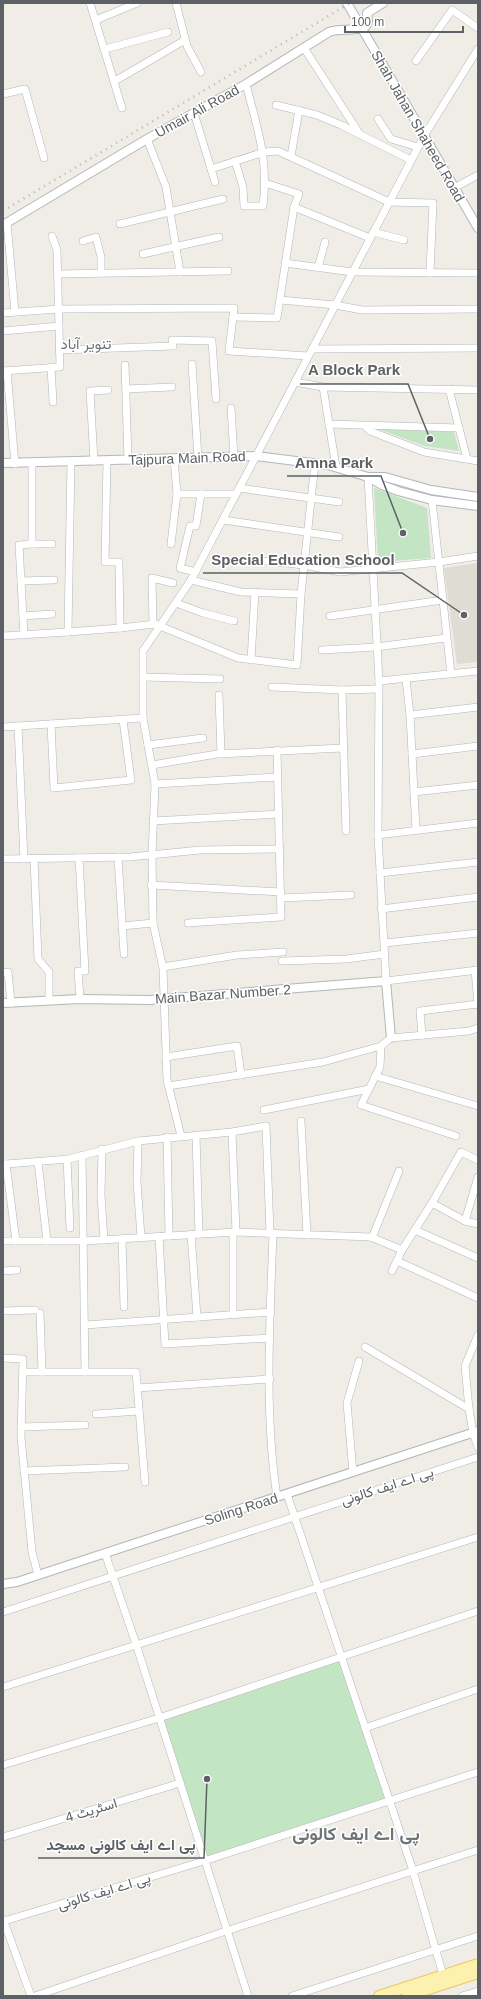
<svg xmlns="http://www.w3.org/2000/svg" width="481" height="1999" font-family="Arial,Vazirmatn,sans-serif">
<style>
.education{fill:#dfdcd4}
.green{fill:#c3e5c4}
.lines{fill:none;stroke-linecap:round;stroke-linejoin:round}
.minor-casing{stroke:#b3b6ba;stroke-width:8}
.tertiary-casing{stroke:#b3b6ba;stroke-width:10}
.primary-casing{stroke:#ecc862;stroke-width:12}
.minor{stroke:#fff;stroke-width:7}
.tertiary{stroke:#fff;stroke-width:8}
.primary{stroke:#fcf1ae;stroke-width:10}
.rail{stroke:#b4b5b5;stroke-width:2.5;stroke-dasharray:1 5;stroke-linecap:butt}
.labels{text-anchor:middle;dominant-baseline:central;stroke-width:3;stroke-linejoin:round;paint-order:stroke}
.street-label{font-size:14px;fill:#5d6165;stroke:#fff}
.neighbourhood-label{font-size:15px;fill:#6e7377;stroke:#fff}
.district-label{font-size:18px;font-weight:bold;fill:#6e7377;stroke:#fff}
.leader{fill:none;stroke:#5d6165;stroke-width:1.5}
.callout-dot{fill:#5d6165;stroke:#fff;stroke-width:1.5}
.callout-label{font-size:15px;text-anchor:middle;font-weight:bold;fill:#5d6165;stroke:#fff;stroke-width:3;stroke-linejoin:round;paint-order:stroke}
</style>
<rect width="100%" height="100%" fill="#efede6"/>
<polygon class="education" points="478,563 478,662 457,664 444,568"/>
<g class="green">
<polygon points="376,428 454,432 459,451 424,446"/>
<polygon points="374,488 427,508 431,558 378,562"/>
<polygon points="342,1658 389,1801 204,1861 159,1718"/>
</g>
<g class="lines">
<g class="minor-casing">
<g id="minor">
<polyline points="90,3 122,108"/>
<polyline points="176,3 187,46 201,72"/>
<polyline points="96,20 137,3"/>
<polyline points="304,48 359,133"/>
<polyline points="105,49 168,32"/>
<polyline points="416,61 452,10 478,28"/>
<polyline points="115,81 185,40"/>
<polyline points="3,94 25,89 44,158"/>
<polyline points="276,105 317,115 341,125 411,160"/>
<polyline points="194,113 215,182"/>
<polyline points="378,119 391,139 418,147"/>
<polyline points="147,139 166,187 180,272"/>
<polyline points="291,156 299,110"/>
<path d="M235,161L243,187L244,206H263C269,159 257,128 246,84"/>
<polyline points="211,169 264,152 278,151 389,202 433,203 430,273"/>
<polyline points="454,188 478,175"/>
<polyline points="294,207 370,238"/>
<polyline points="7,223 15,312"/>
<polyline points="120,224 223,199"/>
<polyline points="373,232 404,240"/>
<polyline points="83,241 96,237 101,257 101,273"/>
<polyline points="143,254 219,237"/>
<polyline points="285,263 352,272 478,273"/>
<polyline points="318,268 325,242"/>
<polyline points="58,274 228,271"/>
<polyline points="280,300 335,305 362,310 478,309"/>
<polyline points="3,313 59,309 234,308 229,351 308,356"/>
<polyline points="233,317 277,318 294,207 299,194 265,183"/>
<polyline points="3,331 59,326"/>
<polyline points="312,349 478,348"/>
<polyline points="59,350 173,346 172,340 212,341 216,399"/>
<polyline points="192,364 198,458"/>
<polyline points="125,365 128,460"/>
<polyline points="51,367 53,402"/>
<polyline points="3,371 60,367 57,250 52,236"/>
<polyline points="7,371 15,464"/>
<polyline points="295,382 323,387 478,390"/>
<polyline points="323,387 336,467"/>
<polyline points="126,389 172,387"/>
<polyline points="449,389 467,459"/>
<polyline points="231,408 234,457"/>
<polyline points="329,424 459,428"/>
<polyline points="366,427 370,431 424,452 478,461"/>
<polyline points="94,461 90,391 108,390"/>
<polyline points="368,477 379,681 378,835 386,981 478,970"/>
<polyline points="239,488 339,502"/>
<polyline points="177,494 236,494"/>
<polyline points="432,500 451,674"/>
<polyline points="223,520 339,537"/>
<polyline points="32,544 52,544"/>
<polyline points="171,544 177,494 174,459"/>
<polyline points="267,561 304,565 340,572 439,562 478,556"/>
<polyline points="196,572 180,568 190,526 196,526 201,494"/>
<polyline points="21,581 54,580"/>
<polyline points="301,594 315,463"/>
<polyline points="176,603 203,613 234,621"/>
<polyline points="23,616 52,614"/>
<polyline points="330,616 443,600"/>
<polyline points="153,624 152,578 173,583"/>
<polyline points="120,628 155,624 238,658 297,665 301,594 241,592 191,580"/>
<polyline points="68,632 120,628 119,562 105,562 107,461"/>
<polyline points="24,635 19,545 32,544 32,463"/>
<polyline points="3,636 68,632 71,462"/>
<polyline points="322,650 376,647 446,638"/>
<polyline points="251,660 255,592"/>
<polyline points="143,677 220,679"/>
<polyline points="406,679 410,715 416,830"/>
<polyline points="379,681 478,671"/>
<polyline points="272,687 342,690"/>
<polyline points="219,695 221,754"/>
<polyline points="410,715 478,707"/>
<polyline points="51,724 54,788 131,780 123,720"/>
<polyline points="18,726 24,859"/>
<polyline points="3,727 143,718"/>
<polyline points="148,745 203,738"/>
<polyline points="412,754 478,746"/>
<polyline points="152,765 217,754 343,748"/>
<polyline points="155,784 278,777"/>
<polyline points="414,792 478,785"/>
<polyline points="153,821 279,814"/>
<polyline points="346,831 342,690 378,689"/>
<polyline points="378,835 478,823"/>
<polyline points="118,857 124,954"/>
<polyline points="34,858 38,959 49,972 49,1000"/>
<polyline points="79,858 85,971 78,971 80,999"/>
<polyline points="3,859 130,857 200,850 280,849"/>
<polyline points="380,873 478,862"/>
<polyline points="151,885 281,892"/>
<polyline points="281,898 351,895"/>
<polyline points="381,909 478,897"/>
<polyline points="188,923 281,917 277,750"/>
<polyline points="122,926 153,923"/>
<polyline points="385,943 478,933"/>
<polyline points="282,961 346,959 385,954"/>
<polyline points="163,967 237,955 283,952"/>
<polyline points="475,970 478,1005"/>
<polyline points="3,973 8,972 11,1003"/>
<polyline points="422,1035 420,1011 478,1004"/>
<polyline points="381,1046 380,1067 361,1105 456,1136"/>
<polyline points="166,1057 237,1046 241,1075"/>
<polyline points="375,1076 478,1106"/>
<polyline points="168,1086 323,1062 381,1046 391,1038 469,1031 478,1028"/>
<polyline points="264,1110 369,1089"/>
<polyline points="301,1121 307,1235"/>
<polyline points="232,1132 236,1232"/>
<polyline points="196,1135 199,1234"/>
<polyline points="181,1136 167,1080 163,968 153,923 152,855 155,784 143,718 143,651 191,580 424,136 478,49"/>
<polyline points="167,1137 169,1236"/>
<polyline points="138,1141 137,1182 141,1237"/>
<polyline points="102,1149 101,1195 104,1240"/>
<polyline points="82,1155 85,1372"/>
<polyline points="67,1159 70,1228"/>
<polyline points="478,1160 461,1152 432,1203 465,1221 478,1224"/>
<polyline points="38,1162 47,1241"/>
<polyline points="3,1164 6,1164 16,1241"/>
<polyline points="6,1164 69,1159 138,1141 232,1132 266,1126 270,1233"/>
<polyline points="465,1221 478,1177"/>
<polyline points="415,1230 478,1258"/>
<polyline points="233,1232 233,1315"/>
<path d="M273,1233C270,1321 264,1410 277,1497"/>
<polyline points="191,1234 197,1317"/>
<polyline points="159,1236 165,1344 270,1338"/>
<polyline points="372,1238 399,1171"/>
<polyline points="122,1239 124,1307"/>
<polyline points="3,1241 84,1241 236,1232 371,1237 402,1250"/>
<polyline points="397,1261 478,1298"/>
<polyline points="3,1271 17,1270"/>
<polyline points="392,1271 402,1250 432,1203"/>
<polyline points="3,1311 35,1310"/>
<polyline points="40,1313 42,1372"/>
<polyline points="85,1325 271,1312"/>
<polyline points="478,1335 465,1366 469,1409 473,1433 478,1447"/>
<polyline points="365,1347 469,1409"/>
<polyline points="3,1358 23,1359 21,1437 32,1552 38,1575"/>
<polyline points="23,1372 136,1372 145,1482"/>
<polyline points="137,1388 270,1379"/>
<polyline points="96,1414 139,1411"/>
<polyline points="21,1427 85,1425"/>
<polyline points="24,1471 125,1467"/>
<polyline points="353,1472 347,1403 359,1361"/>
<polyline points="287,1494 413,1871 443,1975"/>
<polyline points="105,1553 136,1644 248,1996"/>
<polyline points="3,1612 478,1457"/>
<polyline points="3,1687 478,1537"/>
<polyline points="365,1728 478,1689"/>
<polyline points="3,1765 159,1718 478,1611"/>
<polyline points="3,1837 180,1783"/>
<polyline points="3,1919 31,1996"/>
<polyline points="4,1921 204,1861 478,1772"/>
<polyline points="35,1996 226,1931 478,1850"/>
<polyline points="292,1996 478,1936"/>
<polyline points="462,1996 478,1991"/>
</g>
</g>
<g class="tertiary-casing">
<g id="tertiary">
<polyline points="347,3 478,228"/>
<path d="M3,225L147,139L246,84L329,32C342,27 353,33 366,26L368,21L367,13L383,3"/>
<polyline points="3,463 256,456 328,465 368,477 382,485 398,491 432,500 478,506"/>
<polyline points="369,477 385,477 431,490 478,497"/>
<polyline points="3,1003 80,999 149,1000 386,981 391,1038"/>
<polyline points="3,1584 17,1582 478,1431"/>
</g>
</g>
<g class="primary-casing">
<g id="primary">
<polyline points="379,1996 478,1964"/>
<polyline points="407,1996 478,1973"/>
</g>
</g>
<use href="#minor" class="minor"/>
<use href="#tertiary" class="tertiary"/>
<use href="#primary" class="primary"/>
<polyline class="rail" points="3,211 350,3"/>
</g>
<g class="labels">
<g class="street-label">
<text transform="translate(197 111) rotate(-29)">Umair Ali Road</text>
<text transform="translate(418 126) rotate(60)">Shah Jahan Shaheed Road</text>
<text transform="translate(187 458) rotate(-2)">Tajpura Main Road</text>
<text transform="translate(223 994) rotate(-4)">Main Bazar Number 2</text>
<text transform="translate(387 1486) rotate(-18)">پی اے ایف کالونی</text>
<text transform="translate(241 1509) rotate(-18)">Soling Road</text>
<text transform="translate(91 1810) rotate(-17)">اسٹریٹ 4</text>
<text transform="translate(104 1891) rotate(-17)">پی اے ایف کالونی</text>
</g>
<g class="neighbourhood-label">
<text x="86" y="343">تنویر آباد</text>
</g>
<g class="district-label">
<text x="356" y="1834">پی اے ایف کالونی</text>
</g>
</g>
<path class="leader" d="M430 439L408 384H300M403 533L381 476H287M464 615L402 573H203M207 1779L204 1858H38"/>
<g class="callout-dot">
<circle cx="430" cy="439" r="4"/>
<circle cx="403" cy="533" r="4"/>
<circle cx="464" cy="615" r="4"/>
<circle cx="207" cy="1779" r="4"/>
</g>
<g class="callout-label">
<text x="354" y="375">A Block Park</text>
<text x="334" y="468">Amna Park</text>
<text x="303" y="565">Special Education School</text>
<text x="121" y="1850">پی اے ایف کالونی مسجد</text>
</g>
<rect width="481" height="1999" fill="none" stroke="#5d6165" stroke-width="8"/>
<path d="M345 26v6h118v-6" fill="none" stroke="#5d6165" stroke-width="2"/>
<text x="351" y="26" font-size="12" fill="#5d6165" stroke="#ffffff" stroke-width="3" paint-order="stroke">100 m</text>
</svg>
